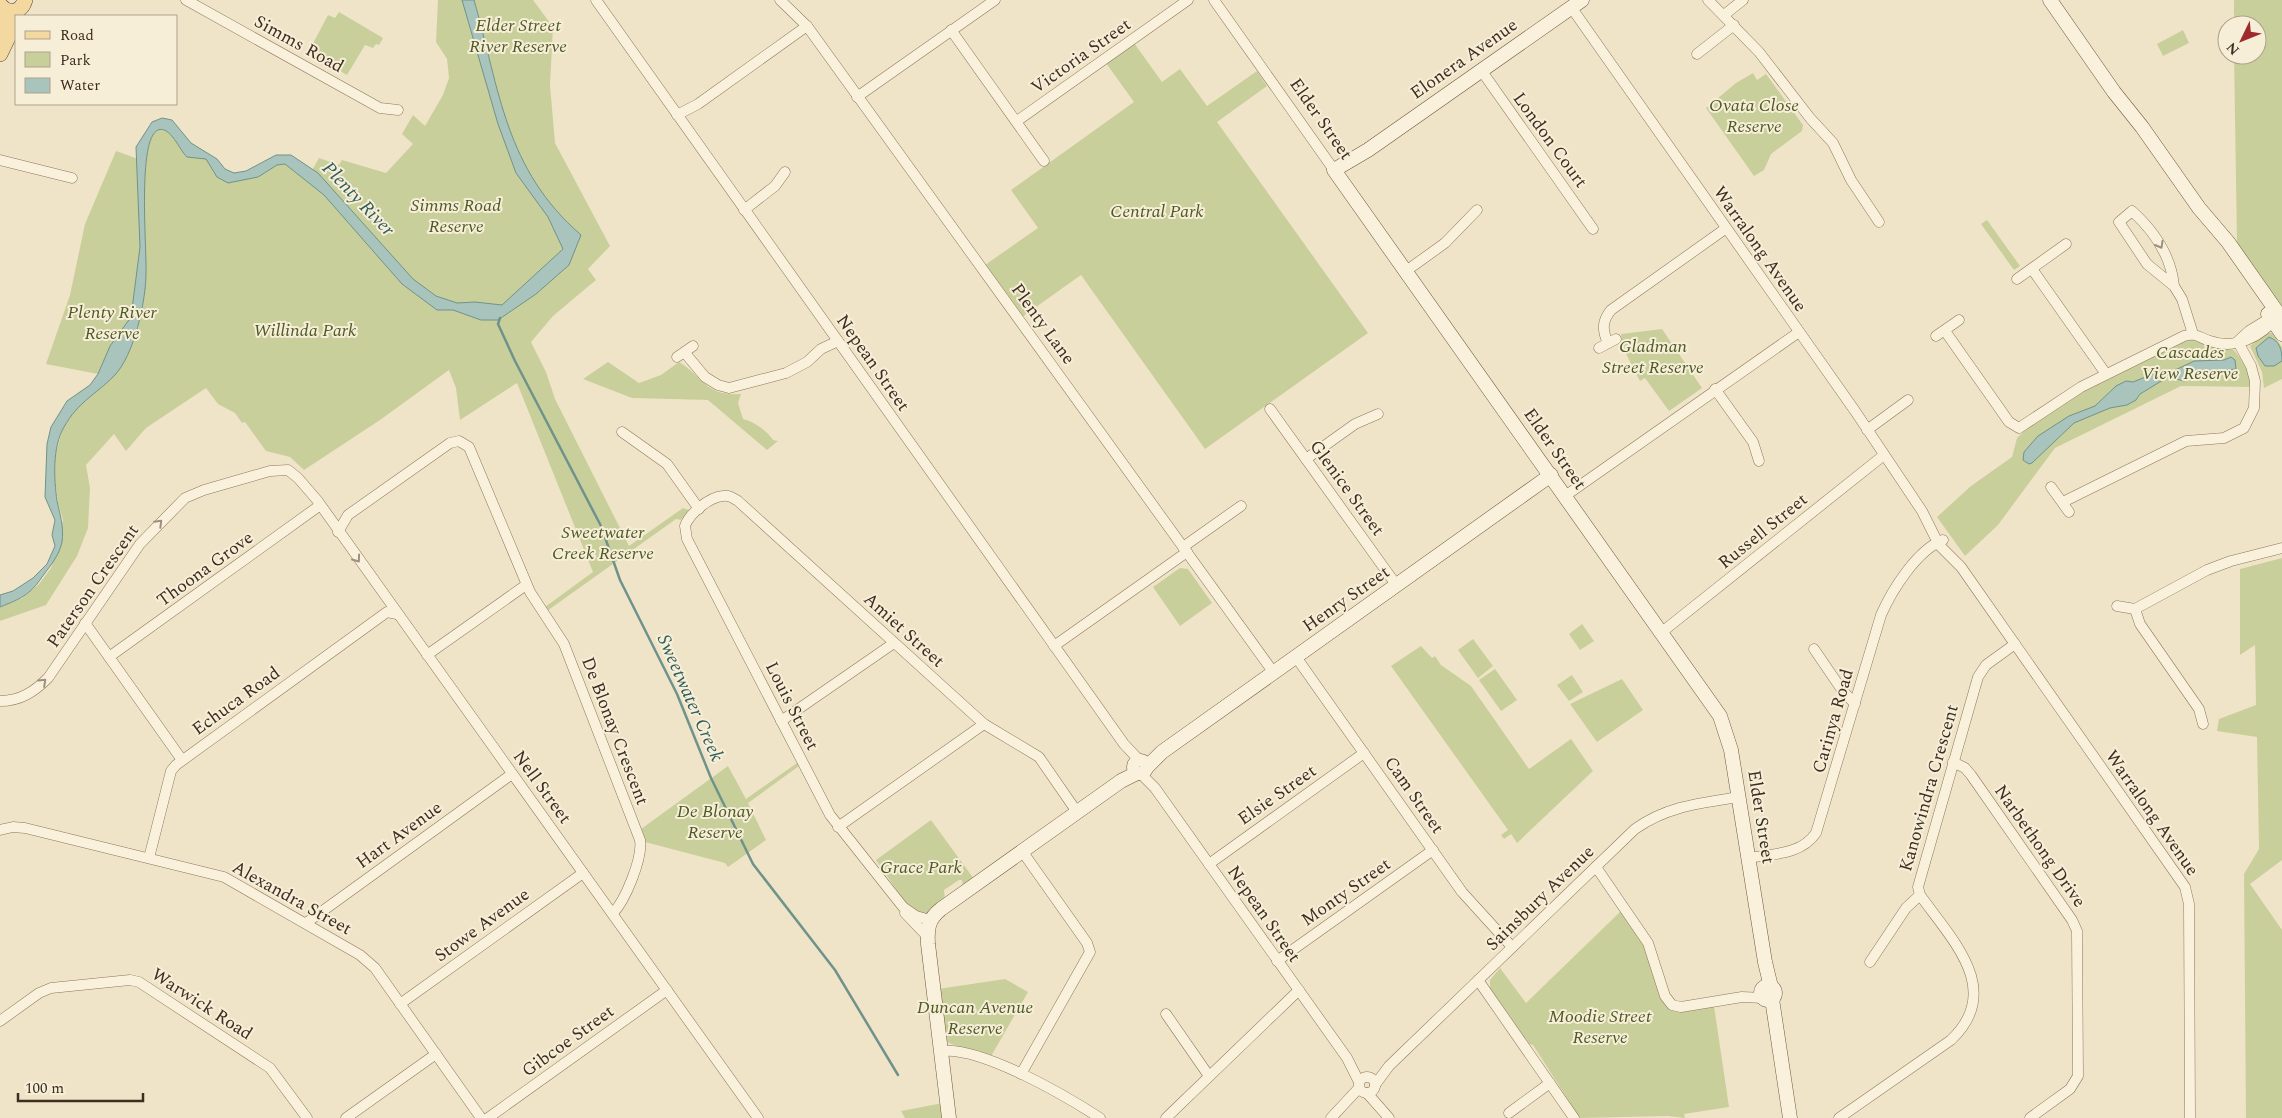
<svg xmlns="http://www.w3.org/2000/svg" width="2282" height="1118" font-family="Spectral,serif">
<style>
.green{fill:#c9cf9b}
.water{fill:#a9c4bc;stroke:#6f938a}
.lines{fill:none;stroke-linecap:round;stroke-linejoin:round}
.stream{stroke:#6f938a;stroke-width:2.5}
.street-casing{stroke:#8d765c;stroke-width:11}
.secondary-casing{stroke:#6f573f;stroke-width:15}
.primary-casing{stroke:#5b4430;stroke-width:16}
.street{stroke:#faf1dc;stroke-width:10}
.secondary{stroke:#faf1dc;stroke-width:14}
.primary{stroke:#f3d9a0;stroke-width:15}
.oneway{stroke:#9c907e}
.labels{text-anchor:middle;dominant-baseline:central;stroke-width:4;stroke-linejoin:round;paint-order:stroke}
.park-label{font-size:18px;font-style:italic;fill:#4d5a26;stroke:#f7eed8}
.street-label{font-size:18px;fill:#3d2e20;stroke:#f7eed8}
.water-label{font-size:19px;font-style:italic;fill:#2f5d5a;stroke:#f7eed8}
</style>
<rect width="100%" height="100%" fill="#f0e4c8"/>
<g class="green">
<path d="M438,0H469L517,161L574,249L580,235C506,169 499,91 474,0H533L553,27L550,85L555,143L610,246L588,269L596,280L553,316L531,342L546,372L555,399L629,546L683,508L689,510L681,520L676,519L547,611L545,607L593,572L517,383L460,420L456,388L449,370L380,420L304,470L290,457L266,451L245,422L242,423L235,413L218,404L206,388L146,428L126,451L114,434L86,465L90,488L88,528L77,556L46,605L0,621V607L22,598L39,584L51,568L63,520L58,503L55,478V456L63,428L79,404L113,377L46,364L70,295L85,224L116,151L141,160L147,137L163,124L236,177L277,159L310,174L319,158L339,165L342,160L386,173L413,144L402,134L413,115L425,126L443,95L449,78L447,59L436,42Z"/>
<polygon points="2234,0 2282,0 2282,309 2237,244 2234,55 2257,55 2257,25 2234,25"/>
<polygon points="339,12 383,38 379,45 376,44 373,48 365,45 347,75 308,53 328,15 335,18"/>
<polygon points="2183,30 2189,43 2163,56 2157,44"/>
<polygon points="1134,43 1162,82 1180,69 1207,106 1257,71 1267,86 1217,122 1368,333 1205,449 1081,275 1022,317 985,265 1038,228 1011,190 1134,102 1106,63"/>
<polygon points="1753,73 1757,80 1766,74 1803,125 1802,131 1771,154 1764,170 1754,176 1706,108 1736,83"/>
<polygon points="1987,220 2020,266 2014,270 1981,224"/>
<polygon points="1662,329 1702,388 1669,411 1645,378 1640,381 1623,348 1621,334"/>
<polygon points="2267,332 2272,333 2282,347 2282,379 2264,388 2262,372 2250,346"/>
<polygon points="2192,338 2210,346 2234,350 2248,368 2252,387 2181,386 2055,448 1998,525 1965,556 1937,517 1971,486 2012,457 2017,438 2023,432 2072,397 2180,342"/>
<path d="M608,362L639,383L661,375L679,362C704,377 704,396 741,394L738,403L743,419C755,422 767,431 773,440L778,441L767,450L708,400L632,398L583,379Z"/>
<polygon points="2282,558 2282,860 2250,884 2282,930 2282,1118 2246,1118 2244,874 2259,849 2257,737 2217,731 2219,719 2256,705 2255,645 2240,655 2240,569"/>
<polygon points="1180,568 1188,569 1212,603 1180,626 1153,587"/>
<polygon points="1582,624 1594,641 1580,650 1569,634"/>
<polygon points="1473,639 1493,666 1478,678 1458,650"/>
<polygon points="1421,646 1432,658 1435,656 1441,665 1471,686 1529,769 1571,739 1593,771 1517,843 1511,834 1504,839 1501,835 1508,830 1391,666"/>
<polygon points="1495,669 1517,700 1501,711 1479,680"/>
<polygon points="1572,675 1583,692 1569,701 1557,685"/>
<polygon points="1622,679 1643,710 1597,742 1570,704"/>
<polygon points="797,763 799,766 748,803 766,840 728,867 725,863 645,842 641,829 728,766 746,799"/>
<polygon points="931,820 974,879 963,887 962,880 959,880 944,890 945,900 924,915 912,912 876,860"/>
<path d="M1622,910L1646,949L1665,1005C1679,1016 1698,1009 1714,1006L1729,1107L1684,1114L1685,1118L1668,1116L1580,1118L1533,1045L1529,1044L1490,988V980L1500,968L1526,1003Z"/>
<polygon points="1005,979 1028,992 990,1058 949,1043 946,1040 938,989"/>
<polygon points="943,1103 945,1118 905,1118 901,1111"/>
</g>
<g class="water">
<path d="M462,0H474C500,91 505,169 581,235L569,265L536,294L498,320H481L453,310H437L402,284L324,195L285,164L277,165L258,177L228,183L217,177L206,159L187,157C180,151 170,125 158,130C137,139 147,249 146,273C146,301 134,356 114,376C95,395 78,402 64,427C52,448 54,478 57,501C60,515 64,526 62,542C59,556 50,566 42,577C30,595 20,599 0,607V595L13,591L33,578L47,564L55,546L52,535L55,520L45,497L47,444L51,427L67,401L90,385L98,374L110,346L131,317L140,247L136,147L152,122L162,118L172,120L191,143L217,159L225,169L234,173L246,171L276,155H291L318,173L413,279L436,296L457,303L475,302L502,305L563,249L548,217L516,173L498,124Z"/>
<path d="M2269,337C2280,341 2282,350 2282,361L2274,366H2265L2258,356L2256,348Z"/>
<polygon points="2231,357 2235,360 2236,369 2201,373 2184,381 2168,377 2140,394 2136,400 2127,405 2110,408 2074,423 2032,463 2029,464 2023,460 2024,452 2038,436 2069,416 2095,406 2116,386 2126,381 2133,382 2158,372 2171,372 2194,361 2224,360"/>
</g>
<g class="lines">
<polyline class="stream" points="500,318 498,324 515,361 601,526 620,580 677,694 711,778 753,864 835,970 898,1075"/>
<g class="street-casing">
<g id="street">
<polyline points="186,0 380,108 398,110"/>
<polyline points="596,0 1124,744 1140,761"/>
<polyline points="780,0 807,26 1274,673"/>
<polyline points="1214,0 1334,170"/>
<polyline points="1708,0 1759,52 1810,118 1833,143 1851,180 1879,222"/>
<polyline points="1571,7 1855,411 1922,511 1939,545 1961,567 2185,887 2189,904 2190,1118"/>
<polyline points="1724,15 1743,0"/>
<polyline points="951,30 1044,161"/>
<polyline points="1697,54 1734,25"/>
<polyline points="1481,70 1593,229"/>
<polyline points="857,97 995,0"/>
<polyline points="677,115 698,104 807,26"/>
<polyline points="1017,121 1188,0"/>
<polyline points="0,160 72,178"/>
<polyline points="744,210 775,186 785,172"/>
<polyline points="2032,269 2106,374"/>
<polyline points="1406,271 1445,243 1477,210"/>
<polyline points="2017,279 2066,244"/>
<path d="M2174,286C2171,255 2154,231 2132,211L2119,222L2147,264L2174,286L2182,299L2193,334"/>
<path d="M1945,331L2009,422L2019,428L2081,387L2184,336C2195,332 2200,338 2210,341C2234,350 2262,337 2276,317"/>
<polyline points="1936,336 1959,320"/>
<polyline points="2238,341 2249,331 2275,315"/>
<path d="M1608,343C1602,330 1602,321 1611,310L1725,229"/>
<polyline points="1599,348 1616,339"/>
<polyline points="685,353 705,377 718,385 729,388 786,373 807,362 821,349 838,341"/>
<polyline points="677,357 693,346"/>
<polyline points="1715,389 1753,442 1759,461"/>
<polyline points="1270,409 1397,586"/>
<polyline points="1867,430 1908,400"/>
<polyline points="622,432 667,464 699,509"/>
<polyline points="1306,459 1355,424 1378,414"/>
<polyline points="2051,487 2069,512"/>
<polyline points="1565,496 1799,332"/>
<polyline points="2063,502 2186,441 2224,438 2244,428 2254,408 2255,381 2251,366 2238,342"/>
<path d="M338,532L348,515L450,443L459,441L469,447L530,592L564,644L640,840C643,858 625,901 613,913"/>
<polyline points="1183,547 1241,506"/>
<polyline points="2117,606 2135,609"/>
<polyline points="85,623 182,760"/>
<polyline points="1662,632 1884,455"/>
<polyline points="1054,646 1187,552"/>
<polyline points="1814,649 1842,690 1855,704"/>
<polyline points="427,655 526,585"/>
<polyline points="109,657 319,506"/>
<polyline points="1296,657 1462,892 1512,947"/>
<path d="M0,701C20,701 34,692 48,678L140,544L185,498L204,490L270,471L288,470L298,478L317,500L758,1118"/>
<polyline points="781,721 894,643"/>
<polyline points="2203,724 2199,709 2140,624 2135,609 2207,570 2231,561 2282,548"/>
<polyline points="1953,762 1965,768 1971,775 2072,920 2077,931 2078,1076 2070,1089 2030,1118"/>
<polyline points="1141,774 1155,788 1347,1058 1359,1082"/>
<polyline points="838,827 984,724"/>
<polyline points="0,830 13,827 25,828 224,877 360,955 375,968 481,1118"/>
<polyline points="149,858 171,771 176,765 387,612 397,614"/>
<path d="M1748,858C1772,854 1801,855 1816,833L1881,615C1892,590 1917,550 1943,540"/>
<polyline points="1209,864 1364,753"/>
<polyline points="1596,867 1648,943 1665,996 1672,1005 1681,1007 1742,997 1764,998"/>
<polyline points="905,913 927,936"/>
<path d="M930,920L916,916L903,907L830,815L687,539L685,526C689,514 709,497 723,496C729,495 733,498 738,501L984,724L1039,757L1077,812"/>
<polyline points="306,923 512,774"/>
<polyline points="1277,961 1433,850"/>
<polyline points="1870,962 1906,908 1920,895"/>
<polyline points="1478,980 1574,1118"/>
<polyline points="400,1004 583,873"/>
<polyline points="1166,1014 1209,1076"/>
<polyline points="0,1021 39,993 51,988 130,980 139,982 270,1068 307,1118"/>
<path d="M941,1051C981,1046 1066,1096 1100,1118"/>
<polyline points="1021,1074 1090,952 1087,943 1022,851"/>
<circle cx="1367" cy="1085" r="8"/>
<path d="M1375,1085L1389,1066L1635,829C1667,806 1701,803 1739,797"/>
<polyline points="1367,1093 1389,1118"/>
<polyline points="1509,1113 1550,1083"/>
<polyline points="346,1118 436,1054"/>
<polyline points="488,1118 667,990"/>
<polyline points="1166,1118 1299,990"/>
<polyline points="1331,1118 1359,1088"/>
<path d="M1839,1118L1951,1040C2004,990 1952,940 1920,895L1918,887L1978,677L1986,665L2015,644"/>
</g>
</g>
<g class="secondary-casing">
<g id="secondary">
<polyline points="1582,0 1368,150 1334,170 1720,716 1731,750 1765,962 1771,987"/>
<polyline points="2050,0 2114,92 2142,127 2199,208 2228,242 2282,319"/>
<polyline points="2268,314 2282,334"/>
<circle cx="1140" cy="767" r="6"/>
<polyline points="1147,767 1162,752 1551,475"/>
<circle cx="1768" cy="993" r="7"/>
<polyline points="1772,999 1790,1118"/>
<path d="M949,1118L928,944C927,929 928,919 941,909L1121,781L1137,773"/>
</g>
</g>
<g class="primary-casing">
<g id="primary">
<path d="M0,5C9,15 21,13 25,0"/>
<polyline points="0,9 2,20 0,32"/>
<polyline points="0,54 16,21"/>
</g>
</g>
<use href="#street" class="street"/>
<use href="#secondary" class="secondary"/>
<use href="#primary" class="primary"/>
</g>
<defs><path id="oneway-chevron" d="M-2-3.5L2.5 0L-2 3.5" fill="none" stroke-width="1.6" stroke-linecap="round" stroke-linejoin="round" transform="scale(1.25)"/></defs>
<g class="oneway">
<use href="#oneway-chevron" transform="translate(2160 245) rotate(60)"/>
<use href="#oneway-chevron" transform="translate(159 523) rotate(-45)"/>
<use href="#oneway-chevron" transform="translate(357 559) rotate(54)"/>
<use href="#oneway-chevron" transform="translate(43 682) rotate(-43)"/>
</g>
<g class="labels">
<g class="park-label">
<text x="518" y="25">Elder Street<tspan x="518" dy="21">River Reserve</tspan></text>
<text x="1754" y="105">Ovata Close<tspan x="1754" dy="21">Reserve</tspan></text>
<text x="456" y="205">Simms Road<tspan x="456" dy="21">Reserve</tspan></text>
<text x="1157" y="211">Central Park</text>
<text x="112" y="312">Plenty River<tspan x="112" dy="21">Reserve</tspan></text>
<text x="305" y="330">Willinda Park</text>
<text x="1653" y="346">Gladman<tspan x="1653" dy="21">Street Reserve</tspan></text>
<text x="2190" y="352">Cascades<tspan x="2190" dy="21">View Reserve</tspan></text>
<text x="603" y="532">Sweetwater<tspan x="603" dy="21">Creek Reserve</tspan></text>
<text x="715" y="811">De Blonay<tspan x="715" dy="21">Reserve</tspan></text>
<text x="921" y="867">Grace Park</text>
<text x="975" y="1007">Duncan Avenue<tspan x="975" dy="21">Reserve</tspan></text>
<text x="1600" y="1016">Moodie Street<tspan x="1600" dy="21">Reserve</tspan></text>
</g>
<g class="street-label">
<text transform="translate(299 44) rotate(29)">Simms Road</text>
<text transform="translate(1081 56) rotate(-35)">Victoria Street</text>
<text transform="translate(1464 59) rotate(-35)">Elonera Avenue</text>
<text transform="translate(1321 119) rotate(55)">Elder Street</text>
<text transform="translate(1550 140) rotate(54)">London Court</text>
<text transform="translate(1760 249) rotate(55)">Warralong Avenue</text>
<text transform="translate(1043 324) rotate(54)">Plenty Lane</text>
<text transform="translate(873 363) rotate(55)">Nepean Street</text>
<text transform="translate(1555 449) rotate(55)">Elder Street</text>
<text transform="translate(1347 488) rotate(54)">Glenice Street</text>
<text transform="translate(1763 531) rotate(-39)">Russell Street</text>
<text transform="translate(205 569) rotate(-36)">Thoona Grove</text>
<text transform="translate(93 586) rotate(-55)">Paterson Crescent</text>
<text transform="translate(1346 599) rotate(-35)">Henry Street</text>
<text transform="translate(904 630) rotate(42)">Amiet Street</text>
<text transform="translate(236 701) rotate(-36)">Echuca Road</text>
<text transform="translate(792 706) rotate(63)">Louis Street</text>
<text transform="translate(1833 721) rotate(-74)">Carinya Road</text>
<text transform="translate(615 731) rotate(69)">De Blonay Crescent</text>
<text transform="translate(542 787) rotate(54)">Nell Street</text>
<text transform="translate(1929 788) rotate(-74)">Kanowindra Crescent</text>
<text transform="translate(1277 795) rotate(-35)">Elsie Street</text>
<text transform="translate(1414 795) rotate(55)">Cam Street</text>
<text transform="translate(2152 813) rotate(55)">Warralong Avenue</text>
<text transform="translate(1761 817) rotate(81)">Elder Street</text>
<text transform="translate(399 835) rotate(-36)">Hart Avenue</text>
<text transform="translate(2040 846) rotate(55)">Narbethong Drive</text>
<text transform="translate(1346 892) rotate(-35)">Monty Street</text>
<text transform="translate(292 898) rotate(29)">Alexandra Street</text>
<text transform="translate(1540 898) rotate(-44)">Sainsbury Avenue</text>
<text transform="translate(1264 914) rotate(55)">Nepean Street</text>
<text transform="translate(482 925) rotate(-36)">Stowe Avenue</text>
<text transform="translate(202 1004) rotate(33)">Warwick Road</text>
<text transform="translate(568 1041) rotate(-36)">Gibcoe Street</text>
</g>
<g class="water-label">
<text transform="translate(358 199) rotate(46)">Plenty River</text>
<text transform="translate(690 698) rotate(66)">Sweetwater Creek</text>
</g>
</g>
<rect x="15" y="15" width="162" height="90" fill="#f7eed8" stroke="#ada18e"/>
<rect x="25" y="31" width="25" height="8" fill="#f3d9a0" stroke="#ada18e"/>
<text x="60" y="40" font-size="15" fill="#3d2e20">Road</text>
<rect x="25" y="52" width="25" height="15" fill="#c9cf9b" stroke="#ada18e"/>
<text x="60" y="65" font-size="15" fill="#3d2e20">Park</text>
<rect x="25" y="78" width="25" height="15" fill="#a9c4bc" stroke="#ada18e"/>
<text x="60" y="90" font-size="15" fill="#3d2e20">Water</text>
<g transform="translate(2242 40) rotate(227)"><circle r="24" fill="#f7eed8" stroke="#ada18e"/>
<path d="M0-4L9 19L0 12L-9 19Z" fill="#9e2a2b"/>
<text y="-8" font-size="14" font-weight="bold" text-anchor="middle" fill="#3d2e20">N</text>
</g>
<path d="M18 1093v8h125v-8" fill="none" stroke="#3d2e20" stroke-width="2.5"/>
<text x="25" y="1093" font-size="15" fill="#3d2e20" stroke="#f7eed8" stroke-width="4" paint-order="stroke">100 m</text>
</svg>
